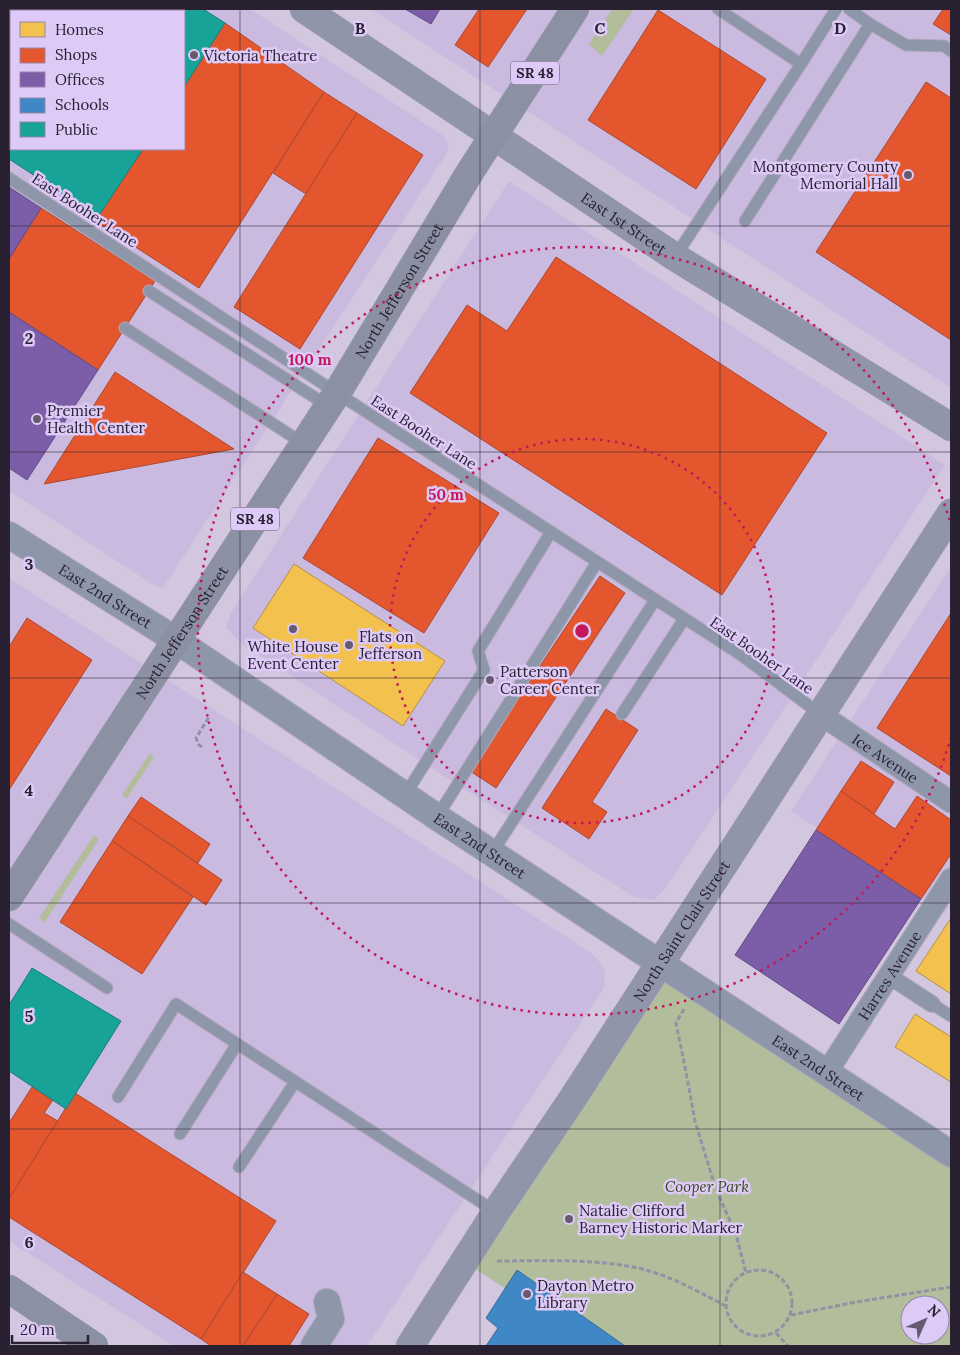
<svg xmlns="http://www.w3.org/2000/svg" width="960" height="1355" font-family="Lora,serif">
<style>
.built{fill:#cbbae0;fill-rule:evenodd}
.green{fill:#b2be9b;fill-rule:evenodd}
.homes{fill:#f2c14e;stroke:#b69146}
.shops{fill:#e4572e;stroke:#ac472f}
.offices{fill:#7b5ea7;stroke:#624c84}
.schools{fill:#3f88c5;stroke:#386999}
.public{fill:#17a398;stroke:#1c7c79}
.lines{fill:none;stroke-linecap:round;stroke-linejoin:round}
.service-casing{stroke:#b0a7bb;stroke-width:13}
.pedestrian-casing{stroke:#b0a7bb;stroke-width:18}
.minor-casing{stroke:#b0a7bb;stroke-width:23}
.tertiary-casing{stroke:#b0a7bb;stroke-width:28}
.secondary-casing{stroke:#b0a7bb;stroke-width:29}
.primary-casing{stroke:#b0a7bb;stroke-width:29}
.path{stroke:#8f93a4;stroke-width:3;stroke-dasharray:5 2.5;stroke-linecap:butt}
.service{stroke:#8e97aa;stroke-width:11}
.pedestrian{stroke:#8e97aa;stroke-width:16}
.minor{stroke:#8e97aa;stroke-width:21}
.tertiary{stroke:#8e97aa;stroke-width:26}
.secondary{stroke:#9195a9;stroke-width:28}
.primary{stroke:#8c90a3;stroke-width:28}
.grid{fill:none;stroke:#292132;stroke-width:1;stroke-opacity:0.55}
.ring{fill:none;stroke:#c2185b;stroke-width:2.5;stroke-dasharray:2.5 5}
.poi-dot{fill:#645b6f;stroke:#decaf6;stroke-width:2}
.labels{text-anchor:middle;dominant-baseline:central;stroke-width:5;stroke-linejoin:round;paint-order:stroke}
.shield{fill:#decaf6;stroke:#5f546d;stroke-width:1}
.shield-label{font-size:14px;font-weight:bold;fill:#292132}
.poi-label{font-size:15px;fill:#292132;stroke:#decaf6;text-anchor:start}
.street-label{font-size:15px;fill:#292132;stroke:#decaf6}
.park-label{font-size:15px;font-style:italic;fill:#39491b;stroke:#decaf6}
.grid-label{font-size:16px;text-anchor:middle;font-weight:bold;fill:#292132;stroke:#decaf6;stroke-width:5;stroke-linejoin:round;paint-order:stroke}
.centre{fill:#c2185b;stroke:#decaf6;stroke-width:2.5}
.ring-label{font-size:15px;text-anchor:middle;font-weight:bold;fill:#c2185b;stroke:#decaf6;stroke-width:5;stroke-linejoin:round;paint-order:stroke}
</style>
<rect width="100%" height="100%" fill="#d2c7df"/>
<g class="built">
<path d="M9,9H250L441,134L449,143L447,153L163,588L152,584L9,491ZM11,11H184V149H11Z"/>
<polygon points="371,9 951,9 951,388"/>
<polygon points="509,181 945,465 666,888 654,900 634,897 436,771 240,642 226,628 231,613"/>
<polygon points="951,567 951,903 945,913 791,811"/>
<polygon points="9,578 593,954 605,969 604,988 367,1346 174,1346 9,1241"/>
</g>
<g class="green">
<polygon points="612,9 634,9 602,56 589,44"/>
<polygon points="150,753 154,757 127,798 122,795"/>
<polygon points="94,835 99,839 45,922 39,918"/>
<path d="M660,963L951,1154V1346H595L464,1262ZM910,1305H940V1335H910Z"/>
</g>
<g class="homes">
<polygon points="294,564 445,661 403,726 253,628"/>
<polygon points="951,918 951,994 916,971"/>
<polygon points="915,1014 951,1037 951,1082 895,1047"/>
</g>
<g class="shops">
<polygon points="479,9 527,9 488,67 455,45"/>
<polygon points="943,9 951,9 951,35 933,24"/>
<polygon points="658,10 766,79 696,189 588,120"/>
<polygon points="225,23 324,92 199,288 95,221 143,149 184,149 184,87"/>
<polygon points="926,82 951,98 951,340 816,252"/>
<polygon points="324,92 357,113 306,194 273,173"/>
<polygon points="357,113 423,155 300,349 234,307"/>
<polygon points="41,208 155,281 98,370 9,312 9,259"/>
<polygon points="556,257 827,433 722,595 410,393 467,305 507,331"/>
<polygon points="115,372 234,449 44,484"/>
<polygon points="378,438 499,513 424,633 303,558"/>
<polygon points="600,576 625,593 496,788 470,771"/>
<polygon points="951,613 951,776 877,728"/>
<polygon points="27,618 92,660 9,790 9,647"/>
<polygon points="606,709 638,730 592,802 607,812 589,839 542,808"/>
<polygon points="861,761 894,782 874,814 841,791"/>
<polygon points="841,791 895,829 917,796 951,820 951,854 921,899 816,830"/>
<polygon points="141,797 210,844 198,863 128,816"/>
<polygon points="128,816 222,880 206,905 112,841"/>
<polygon points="112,841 193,897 142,974 60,922"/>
<polygon points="32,1087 53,1100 44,1113 58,1121 9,1199 9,1123"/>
<polygon points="75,1093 276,1221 201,1339 9,1217 9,1199"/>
<polygon points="243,1272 277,1294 243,1346 211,1346 201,1339"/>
<polygon points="277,1294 309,1314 289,1346 243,1346"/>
</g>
<g class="offices">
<polygon points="405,9 440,9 431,24"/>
<polygon points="9,187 41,208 9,259"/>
<polygon points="9,312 98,370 27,480 9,468"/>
<polygon points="816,830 921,899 839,1024 735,955"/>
</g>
<polygon class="schools" points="517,1270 625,1346 486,1346 498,1328 486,1318"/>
<g class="public">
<polygon points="9,9 203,9 225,23 184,87 184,11 11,11 11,18 9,16"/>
<polygon points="9,16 11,18 11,149 143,149 98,217 9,159"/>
<polygon points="32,968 121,1021 66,1109 9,1071 9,1005"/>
</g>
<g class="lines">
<g class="service-casing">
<g id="service">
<polyline points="718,9 801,64 836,9"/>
<polyline points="849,9 870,24 906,45 944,46 951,51"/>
<polyline points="9,178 337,393 741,655 820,714"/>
<polyline points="745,221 870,24"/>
<polyline points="675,257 801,64"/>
<polyline points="149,291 328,406"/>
<polyline points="125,328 304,444"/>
<polyline points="622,714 684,619"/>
<polyline points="405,795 484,670 478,651 551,532"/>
<polyline points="437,817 597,562"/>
<polyline points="492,853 655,600"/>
<polyline points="9,924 107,988"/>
<polyline points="932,1004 951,1016"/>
<polyline points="118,1097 176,1004 496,1212"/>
<polyline points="180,1134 237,1044"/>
<polyline points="239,1167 295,1082"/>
</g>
</g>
<g class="pedestrian-casing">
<polyline id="pedestrian" points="889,976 932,1004"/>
</g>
<g class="minor-casing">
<g id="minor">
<path id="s1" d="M820,714L951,802"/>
<path id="s2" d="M827,1072L951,879"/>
</g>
</g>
<g class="tertiary-casing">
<g id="tertiary">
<path id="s3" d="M9,535L176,640L437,817L951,1154"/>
<polyline points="314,1346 331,1319 327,1302"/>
</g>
</g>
<g class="secondary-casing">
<g id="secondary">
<path id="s4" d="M304,9L675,257L951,427"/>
<path id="s5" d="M410,1346L496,1212L573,1098L951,513"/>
</g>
</g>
<g class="primary-casing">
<g id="primary">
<path id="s6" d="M9,897L337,393L470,172L575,9"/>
<polyline points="9,1289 94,1346"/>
</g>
</g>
<g class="path">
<polyline points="202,747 199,745 196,738 209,717"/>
<polyline points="684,1009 676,1023 685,1067 695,1121 716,1190 736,1234 746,1273"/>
<path d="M497,1261C545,1261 594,1258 642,1269C671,1276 699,1292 726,1306"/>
<circle cx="759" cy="1303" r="33"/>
<polyline points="791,1315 856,1302 951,1287"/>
<polyline points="776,1333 788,1346"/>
</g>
<use href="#service" class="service"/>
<use href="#pedestrian" class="pedestrian"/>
<use href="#minor" class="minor"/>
<use href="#tertiary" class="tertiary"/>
<use href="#secondary" class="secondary"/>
<use href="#primary" class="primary"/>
</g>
<path class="grid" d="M240,9V1346M480,9V1346M720,9V1346M9,226H951M9,452H951M9,678H951M9,903H951M9,1129H951"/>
<g class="ring">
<circle cx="582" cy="631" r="192"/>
<path d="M951 737A384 384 0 1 1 951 525"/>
</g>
<g class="poi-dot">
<circle cx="194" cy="55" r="5"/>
<circle cx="908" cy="175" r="5"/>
<circle cx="37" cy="419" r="5"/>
<circle cx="293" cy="629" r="5"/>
<circle cx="349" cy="645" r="5"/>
<circle cx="490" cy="680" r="5"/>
<circle cx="569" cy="1219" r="5"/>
<circle cx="527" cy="1294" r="5"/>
</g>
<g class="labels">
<g class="shield">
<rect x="511" y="61.5" width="48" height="23" rx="4"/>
<rect x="231" y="507.5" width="48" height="23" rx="4"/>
</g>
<g class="shield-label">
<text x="535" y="73">SR 48</text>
<text x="255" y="519">SR 48</text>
</g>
<g class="poi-label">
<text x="204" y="55">Victoria Theatre</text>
<text x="898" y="166" text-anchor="end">Montgomery County<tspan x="898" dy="17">Memorial Hall</tspan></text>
<text x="47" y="410">Premier<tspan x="47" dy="17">Health Center</tspan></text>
<text x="359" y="636">Flats on<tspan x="359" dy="17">Jefferson</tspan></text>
<text x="293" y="646" text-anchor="middle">White House<tspan x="293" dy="17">Event Center</tspan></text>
<text x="500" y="671">Patterson<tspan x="500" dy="17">Career Center</tspan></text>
<text x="579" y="1210">Natalie Clifford<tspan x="579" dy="17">Barney Historic Marker</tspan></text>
<text x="537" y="1285">Dayton Metro<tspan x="537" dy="17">Library</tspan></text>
</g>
<g class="street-label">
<text transform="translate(85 210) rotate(33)">East Booher Lane</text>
<text stroke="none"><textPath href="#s4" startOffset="385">East 1st Street</textPath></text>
<text stroke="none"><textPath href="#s6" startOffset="721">North Jefferson Street</textPath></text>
<text transform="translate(424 432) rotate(33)">East Booher Lane</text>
<text stroke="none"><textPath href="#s3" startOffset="114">East 2nd Street</textPath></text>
<text stroke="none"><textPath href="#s6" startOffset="316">North Jefferson Street</textPath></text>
<text transform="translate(762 655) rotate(35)">East Booher Lane</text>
<text stroke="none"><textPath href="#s1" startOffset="79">Ice Avenue</textPath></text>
<text stroke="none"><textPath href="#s3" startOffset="564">East 2nd Street</textPath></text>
<text stroke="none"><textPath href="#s5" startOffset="496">North Saint Clair Street</textPath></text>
<text stroke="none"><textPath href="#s2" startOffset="115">Harres Avenue</textPath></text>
<text stroke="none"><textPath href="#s3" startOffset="969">East 2nd Street</textPath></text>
</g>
<g class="park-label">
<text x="707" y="1186">Cooper Park</text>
</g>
</g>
<g class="grid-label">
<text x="360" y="34">B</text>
<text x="600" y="34">C</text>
<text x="840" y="34">D</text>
<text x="29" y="344">2</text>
<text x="29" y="570">3</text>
<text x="29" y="796">4</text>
<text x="29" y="1022">5</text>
<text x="29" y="1248">6</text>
</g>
<circle cx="582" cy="631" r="8" class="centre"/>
<g class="ring-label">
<text x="310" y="365">100 m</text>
<text x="446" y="500">50 m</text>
</g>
<rect width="960" height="1355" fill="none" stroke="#292132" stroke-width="20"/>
<rect x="10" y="10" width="175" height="140" fill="#decaf6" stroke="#9686a8"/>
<rect x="20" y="22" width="25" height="15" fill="#f2c14e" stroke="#9686a8"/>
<text x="55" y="35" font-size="15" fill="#292132">Homes</text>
<rect x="20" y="48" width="25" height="15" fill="#e4572e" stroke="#9686a8"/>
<text x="55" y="60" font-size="15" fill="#292132">Shops</text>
<rect x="20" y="72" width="25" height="15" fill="#7b5ea7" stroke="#9686a8"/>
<text x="55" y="85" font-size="15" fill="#292132">Offices</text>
<rect x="20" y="98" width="25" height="15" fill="#3f88c5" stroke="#9686a8"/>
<text x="55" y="110" font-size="15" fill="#292132">Schools</text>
<rect x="20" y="122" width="25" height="15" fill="#17a398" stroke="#9686a8"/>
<text x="55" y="135" font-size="15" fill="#292132">Public</text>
<g transform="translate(925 1320) rotate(45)"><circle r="24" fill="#decaf6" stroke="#9686a8"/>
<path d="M0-4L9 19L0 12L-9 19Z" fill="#645b6f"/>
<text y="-8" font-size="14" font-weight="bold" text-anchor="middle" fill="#292132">N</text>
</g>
<path d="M12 1335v8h76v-8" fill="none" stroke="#292132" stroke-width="2.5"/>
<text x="20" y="1335" font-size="15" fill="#292132" stroke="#decaf6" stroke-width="4" paint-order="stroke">20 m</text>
</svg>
